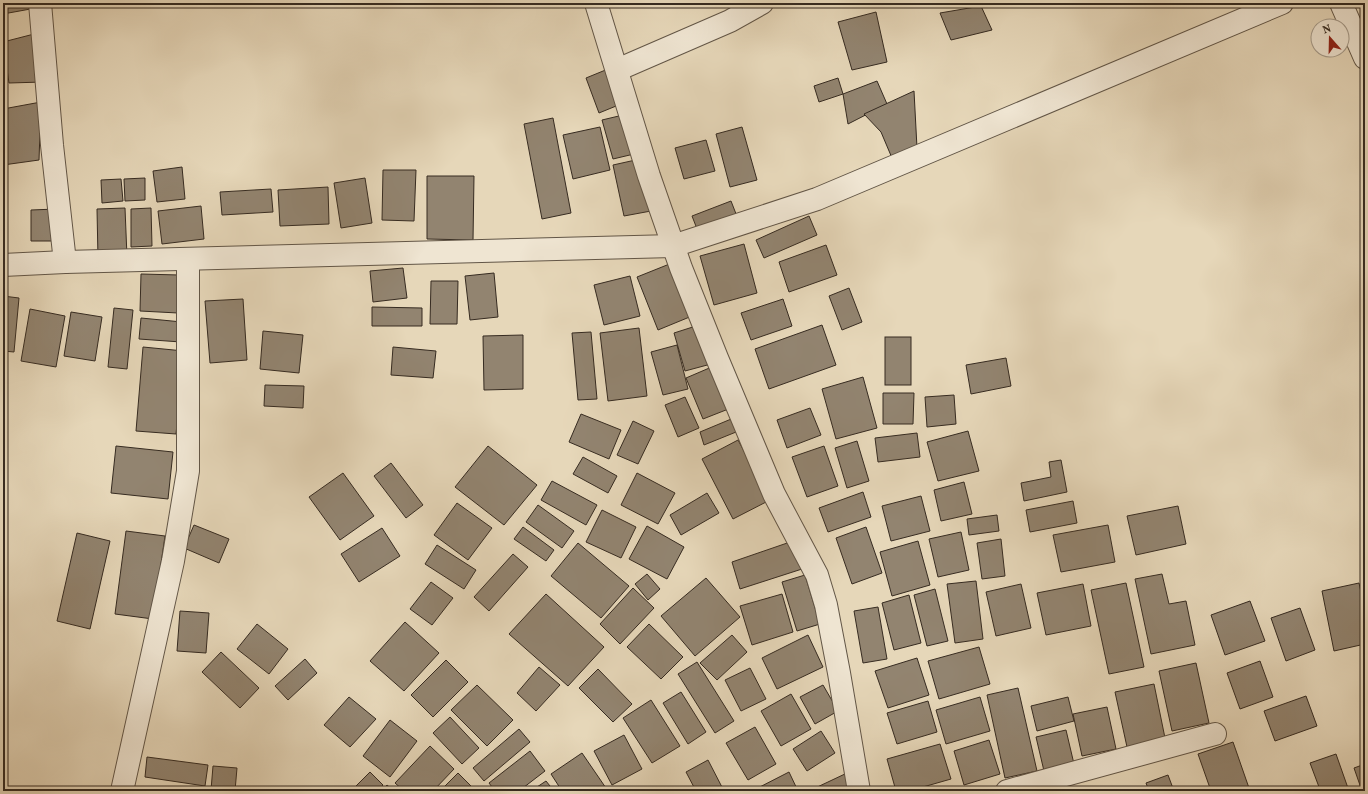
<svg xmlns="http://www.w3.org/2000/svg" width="1368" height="794" font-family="Vollkorn,serif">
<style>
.building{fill:#928470;stroke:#362b21}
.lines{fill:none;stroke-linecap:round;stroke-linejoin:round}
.street-casing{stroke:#625647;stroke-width:24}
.street{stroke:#efe5d2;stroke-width:22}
</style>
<rect width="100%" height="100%" fill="#e6d7b9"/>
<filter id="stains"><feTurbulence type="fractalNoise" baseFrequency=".005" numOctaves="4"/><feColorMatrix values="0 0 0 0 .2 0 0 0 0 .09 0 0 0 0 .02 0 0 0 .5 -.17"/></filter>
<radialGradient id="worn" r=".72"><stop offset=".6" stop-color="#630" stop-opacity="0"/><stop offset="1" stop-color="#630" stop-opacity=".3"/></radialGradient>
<g class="building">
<polygon points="3,3 34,3 36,8 3,14"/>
<polygon points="981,6 992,30 951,40 940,13"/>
<polygon points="876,12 887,62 852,70 838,22"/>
<polygon points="38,33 43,82 9,83 3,42"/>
<polygon points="608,69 621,104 599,113 586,78"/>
<polygon points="3,75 6,93 3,93"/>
<polygon points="838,78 843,94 819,102 814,86"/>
<polygon points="877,81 887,104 848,124 843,94"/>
<polygon points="914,91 917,148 892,158 881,132 864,114"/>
<polygon points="41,102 39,160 3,165 3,109"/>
<polygon points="623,115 634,154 613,159 602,120"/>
<polygon points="553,118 571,213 542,219 524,124"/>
<polygon points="600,127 610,170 573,179 563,135"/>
<polygon points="742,127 757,180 730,187 716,134"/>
<polygon points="706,140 715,171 684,179 675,148"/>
<polygon points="640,159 651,211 624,216 613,165"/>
<polygon points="182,167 185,199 157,202 153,171"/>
<polygon points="383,170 416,170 414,221 382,220"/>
<polygon points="427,176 474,176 473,240 427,239"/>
<polygon points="145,178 145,200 125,201 124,179"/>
<polygon points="365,178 372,223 341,228 334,183"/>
<polygon points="121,179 123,201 102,203 101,180"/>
<polygon points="328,187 329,224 280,226 278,190"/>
<polygon points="271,189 273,212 222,215 220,192"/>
<polygon points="731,201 738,219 699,234 692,216"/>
<polygon points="201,206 204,239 162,244 158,211"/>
<polygon points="125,208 127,257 98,258 97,209"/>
<polygon points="151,208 152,246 131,247 131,209"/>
<polygon points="56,209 56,241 31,241 31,210"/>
<polygon points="809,216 817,235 764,258 756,240"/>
<polygon points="744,244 757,293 714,305 700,256"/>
<polygon points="826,245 837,275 789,292 779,262"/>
<polygon points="672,263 692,316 658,330 637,277"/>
<polygon points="403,268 407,298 373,302 370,271"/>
<polygon points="494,273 498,317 470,320 465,276"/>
<polygon points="141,274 179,275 178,313 140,311"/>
<polygon points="630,276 640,316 604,325 594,285"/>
<polygon points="431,281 458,281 457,324 430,324"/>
<polygon points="849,288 862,322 842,330 829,296"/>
<polygon points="3,296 19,298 14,352 3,351"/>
<polygon points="243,299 247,360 210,363 205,301"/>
<polygon points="783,299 792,326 751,340 741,313"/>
<polygon points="372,307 422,308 422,326 372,326"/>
<polygon points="114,308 133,310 127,369 108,367"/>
<polygon points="30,309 65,316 56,367 21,361"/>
<polygon points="71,312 102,317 95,361 64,356"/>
<polygon points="141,318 182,322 181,342 139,339"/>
<polygon points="699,325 711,364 685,371 674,333"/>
<polygon points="822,325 836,365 769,389 755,349"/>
<polygon points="639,328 647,396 608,401 600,333"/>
<polygon points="263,331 303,335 299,373 260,369"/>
<polygon points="591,332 597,399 578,400 572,333"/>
<polygon points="523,335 523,389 484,390 483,336"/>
<rect x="885" y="337" width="26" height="48"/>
<polygon points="677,345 688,389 663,395 651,352"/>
<polygon points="143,347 184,351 176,434 136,431"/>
<polygon points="393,347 436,351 433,378 391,375"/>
<polygon points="1006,358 1011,386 971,394 966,365"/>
<polygon points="714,366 731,408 703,419 686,378"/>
<polygon points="863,377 877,428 836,439 822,389"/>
<polygon points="265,385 304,386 303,408 264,406"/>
<polygon points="883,393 914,393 913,424 883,424"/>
<polygon points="954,395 956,424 927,427 925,397"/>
<polygon points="685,397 699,428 678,437 665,405"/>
<polygon points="810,408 821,435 787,448 777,420"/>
<polygon points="581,414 621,430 609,459 569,442"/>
<polygon points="736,417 741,430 704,445 700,432"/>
<polygon points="633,421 654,431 638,464 617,455"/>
<polygon points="968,431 979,471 938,481 927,442"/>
<polygon points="917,433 920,457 878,462 875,438"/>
<polygon points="738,440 770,500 733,519 702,459"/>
<polygon points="857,441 869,481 847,488 835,448"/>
<polygon points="116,446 173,452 168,499 111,493"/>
<polygon points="488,446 537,485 504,525 455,487"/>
<polygon points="824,446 838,486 807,497 792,457"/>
<polygon points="583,457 617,476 608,493 573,474"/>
<polygon points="1061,460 1067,492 1024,501 1021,483 1051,477 1049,462"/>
<polygon points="391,463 423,505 406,518 374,476"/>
<polygon points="343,473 374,516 340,540 309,497"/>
<polygon points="637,473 675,493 658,524 621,505"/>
<polygon points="552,481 597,505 586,525 541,500"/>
<polygon points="964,482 972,514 941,521 934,490"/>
<polygon points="863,492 871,517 828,532 819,508"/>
<polygon points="707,493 719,513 681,535 670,515"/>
<polygon points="921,496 930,531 891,541 882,506"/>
<polygon points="1073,501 1077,523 1030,532 1026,510"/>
<polygon points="457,503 492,528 468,560 434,535"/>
<polygon points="538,505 574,531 562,548 526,522"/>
<polygon points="1178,506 1186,544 1136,555 1127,516"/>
<polygon points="602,510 636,527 621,558 586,542"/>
<polygon points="997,515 999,531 969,535 967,519"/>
<polygon points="194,525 229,539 219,563 184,548"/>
<polygon points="1108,525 1115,562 1061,572 1053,535"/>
<polygon points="647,526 684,547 667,579 629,559"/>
<polygon points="523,527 554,550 546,561 514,539"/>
<polygon points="866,527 882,573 852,584 836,538"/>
<polygon points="382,528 400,556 359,582 341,554"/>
<polygon points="126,531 165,536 153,619 115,614"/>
<polygon points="961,532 969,570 938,577 929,539"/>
<polygon points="77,533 110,541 90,629 57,621"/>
<polygon points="1001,539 1005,576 982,579 977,543"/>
<polygon points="793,541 802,569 740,589 732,562"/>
<polygon points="918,541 930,585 892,596 880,552"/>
<polygon points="578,543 629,586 601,618 551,576"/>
<polygon points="437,545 476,570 464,589 425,564"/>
<polygon points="513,554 528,567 489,611 474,597"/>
<polygon points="647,574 660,589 648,600 635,584"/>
<polygon points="1162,574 1169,604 1186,601 1195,645 1151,654 1135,579"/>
<polygon points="805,575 820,624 797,631 782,582"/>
<polygon points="706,578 740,617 695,656 661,616"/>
<polygon points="976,581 983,639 955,643 947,584"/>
<polygon points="431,582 453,598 432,625 410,609"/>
<polygon points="1126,583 1144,667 1109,674 1091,590"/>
<polygon points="1359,583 1365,611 1365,644 1334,651 1322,591"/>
<polygon points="1021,584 1031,628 996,636 986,592"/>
<polygon points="1083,584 1091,626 1046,635 1037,593"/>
<polygon points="633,588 654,608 620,644 600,624"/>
<polygon points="935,589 948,641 927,646 914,595"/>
<polygon points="546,594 604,647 568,686 509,634"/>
<polygon points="782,594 793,632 752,645 740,606"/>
<polygon points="909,595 921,643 894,650 882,603"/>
<polygon points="1250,601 1265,641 1225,655 1211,615"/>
<polygon points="878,607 887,659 863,663 854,611"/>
<polygon points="1300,608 1315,650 1286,661 1271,618"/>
<polygon points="180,611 209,613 206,653 177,651"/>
<polygon points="405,622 439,653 404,691 370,661"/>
<polygon points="257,624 288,649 269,674 237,649"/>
<polygon points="649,624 683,657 661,679 627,647"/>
<polygon points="732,635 747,652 717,680 700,663"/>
<polygon points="808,635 823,667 777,689 762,658"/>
<polygon points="979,647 990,684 939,699 928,661"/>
<polygon points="221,652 259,688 240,708 202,672"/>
<polygon points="917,658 929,695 888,708 875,671"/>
<polygon points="305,659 317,673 288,700 275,686"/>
<polygon points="446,660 468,682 433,717 411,695"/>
<polygon points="1260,661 1273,697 1240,709 1227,673"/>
<polygon points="697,662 734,721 715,733 678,674"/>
<polygon points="1196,663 1209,723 1172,731 1159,671"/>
<polygon points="539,667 560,685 536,711 517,693"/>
<polygon points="750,668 766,699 741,711 725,680"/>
<polygon points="598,669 632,704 613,722 579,688"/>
<polygon points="1154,684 1165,738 1127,747 1115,692"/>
<polygon points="477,685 513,720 487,746 451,710"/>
<polygon points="823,685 838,711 815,724 800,697"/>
<polygon points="1018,688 1037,771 1005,778 987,695"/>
<polygon points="681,692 706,732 688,744 663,703"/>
<polygon points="791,694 811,729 781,746 761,711"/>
<polygon points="1306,696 1317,726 1275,741 1264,711"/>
<polygon points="349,697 376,719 350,747 324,725"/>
<polygon points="980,697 990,731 946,744 936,710"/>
<polygon points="1068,697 1074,721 1037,731 1031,706"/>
<polygon points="651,700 680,746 652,763 623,718"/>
<polygon points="928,701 937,732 897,744 887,713"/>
<polygon points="1107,707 1116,749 1082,756 1073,714"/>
<polygon points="450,717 479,748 462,764 433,733"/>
<polygon points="390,720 417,741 390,777 363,756"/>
<polygon points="755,727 776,764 748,780 726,743"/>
<polygon points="519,729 530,742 484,781 473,768"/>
<polygon points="1066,730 1074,764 1044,771 1036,737"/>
<polygon points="821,731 835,753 807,771 793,749"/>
<polygon points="624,735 642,769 612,785 594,751"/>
<polygon points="989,740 1000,774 964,785 954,751"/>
<polygon points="1233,742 1249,788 1240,791 1211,791 1198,754"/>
<polygon points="940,744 951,779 909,791 896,791 887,759"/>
<polygon points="430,746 454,769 433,791 404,791 395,783"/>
<polygon points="530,751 545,771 519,791 495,791 489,783"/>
<polygon points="582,753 608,791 562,791 551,774"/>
<polygon points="1336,754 1349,791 1309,791 1319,787 1310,763"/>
<polygon points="147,757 208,765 205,786 145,777"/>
<polygon points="708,760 724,791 696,791 686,772"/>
<polygon points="1365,764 1365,791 1362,791 1354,768"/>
<polygon points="213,766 237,768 235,791 211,790"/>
<polygon points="370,772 383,785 377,791 351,791"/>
<polygon points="789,772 798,791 752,791"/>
<polygon points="458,773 476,791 440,791"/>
<polygon points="847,773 855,791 811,790"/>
<polygon points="1168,775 1174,791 1149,791 1146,783"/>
<polygon points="546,781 554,791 531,791"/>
<polygon points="387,785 394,791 381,791"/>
</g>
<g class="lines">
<g class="street-casing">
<g id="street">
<polyline points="40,3 52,145 65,262"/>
<polyline points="596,3 649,176 681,268 717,358 774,494 817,575 826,605 839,673 859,791"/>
<polyline points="1341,3 1365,58"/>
<polyline points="617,70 730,21 762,3"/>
<polyline points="3,265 65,262 673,246 817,199 1282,3"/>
<polyline points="122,791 173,561 188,471 188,259"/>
<polyline points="1007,791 1215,734"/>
</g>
</g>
<use href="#street" class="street"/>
</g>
<rect width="1368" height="794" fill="none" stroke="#e6d7b9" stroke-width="16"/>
<rect x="4" y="4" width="1360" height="786" fill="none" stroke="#362b21" stroke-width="2"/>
<rect x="8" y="8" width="1352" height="778" fill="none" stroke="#362b21"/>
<g transform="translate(1330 38) rotate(340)"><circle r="19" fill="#efe5d2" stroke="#a59b8b"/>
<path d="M0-3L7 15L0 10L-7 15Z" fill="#8f2418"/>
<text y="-6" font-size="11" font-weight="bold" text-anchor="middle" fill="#362b21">N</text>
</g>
<rect width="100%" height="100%" filter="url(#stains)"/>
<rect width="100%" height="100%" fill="url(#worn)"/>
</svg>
